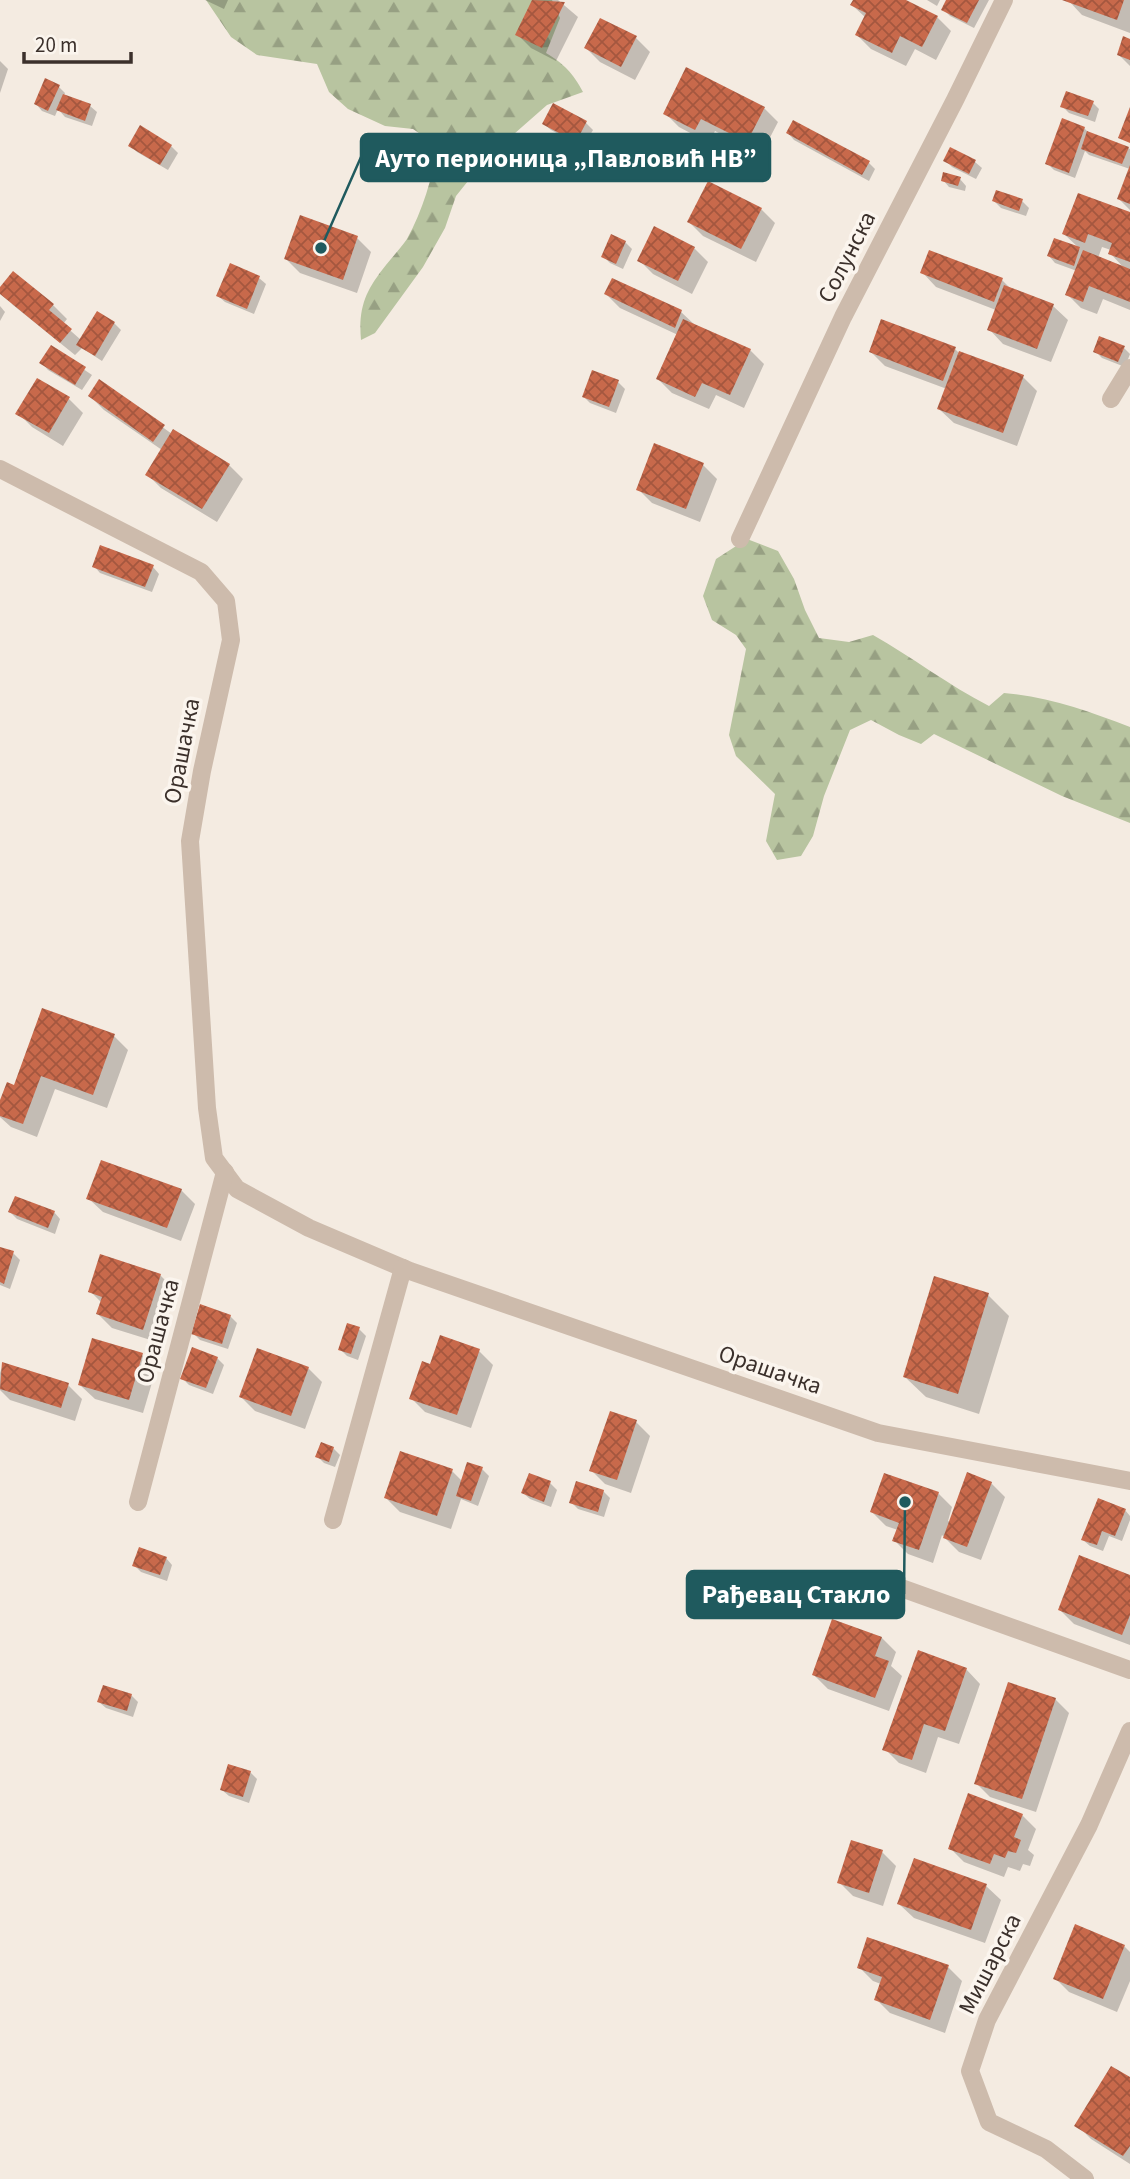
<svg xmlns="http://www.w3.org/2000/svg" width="1130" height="2179" font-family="'Source Sans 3',sans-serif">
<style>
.forest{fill:url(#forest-firs)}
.shadow{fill:#0003;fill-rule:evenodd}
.building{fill:url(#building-cross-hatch)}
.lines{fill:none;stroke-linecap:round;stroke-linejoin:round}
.street{stroke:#cdbbac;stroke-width:18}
.labels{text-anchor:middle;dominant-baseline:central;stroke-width:7;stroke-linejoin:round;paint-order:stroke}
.street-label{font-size:24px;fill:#3b302b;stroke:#fbf5ee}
.leader{fill:none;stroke:#1f5a5e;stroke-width:2.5}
.callout-dot{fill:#1f5a5e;stroke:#fbf5ee;stroke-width:2.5}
.callout{fill:#1f5a5e;stroke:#1f5a5e;stroke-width:2.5}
.callout-label{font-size:26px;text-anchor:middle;font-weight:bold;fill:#fff}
</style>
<defs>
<pattern id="forest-firs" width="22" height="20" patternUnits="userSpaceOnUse" patternTransform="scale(1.75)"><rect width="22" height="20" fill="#b8c4a0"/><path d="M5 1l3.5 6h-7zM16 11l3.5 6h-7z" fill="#97a083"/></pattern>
<pattern id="building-cross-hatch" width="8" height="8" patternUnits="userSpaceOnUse" patternTransform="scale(1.75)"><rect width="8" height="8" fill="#c8694b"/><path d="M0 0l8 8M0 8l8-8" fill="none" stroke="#a4573f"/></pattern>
</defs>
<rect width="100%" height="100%" fill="#f4ebe1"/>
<g class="forest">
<path d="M206,0H552L560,18L546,53C564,64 573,73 583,92L547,105L506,141L488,143L477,151L468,181L456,196L445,228L423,267L375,333L361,340C358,307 366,290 386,265C393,256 401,248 407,239C423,210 432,178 438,146L413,129L385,126L348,109L329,92L317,64L257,55L231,37Z"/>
<path d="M747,539L778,551L794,579L805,610L819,638L849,642L873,635C912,657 948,685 989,706L1004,693C1049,697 1088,711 1130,727V823L1062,796L934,734L921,744L899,735L871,720L850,730L824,796L813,836L801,856L777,860L766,841L775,794L736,756L729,735L746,649L736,635L712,620L703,596L716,559Z"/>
</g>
<g class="shadow">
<polygon points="205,0 228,0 224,9"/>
<polygon points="534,0 558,0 578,17 556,61 531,48 517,34"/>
<polygon points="855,0 902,0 937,17 951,31 936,60 915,49 906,66 871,49 857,35 866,18 852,5"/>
<polygon points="927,0 940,0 937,6"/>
<polygon points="948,0 989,0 974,28 950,16 943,9"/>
<polygon points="1068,0 1130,0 1130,33 1082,15"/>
<polygon points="636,38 650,52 635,80 600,62 586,48"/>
<polygon points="1130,40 1130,66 1119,55"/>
<polygon points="0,61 8,69 0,93"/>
<polygon points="59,87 65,93 64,96 90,106 97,112 92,126 65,117 58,109 55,116 42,111 36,104"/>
<polygon points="1093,103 1099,109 1095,122 1069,113 1062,106"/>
<polygon points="554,106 586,123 593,130 583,147 551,130 544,124"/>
<polygon points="764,108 778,122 761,155 715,131 709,143 679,127 665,113"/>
<polygon points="1084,128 1090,134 1130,149 1130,210 1119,199 1130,169 1089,155 1085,151 1075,178 1054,170 1047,163"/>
<polygon points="788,133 869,163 875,169 869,181 794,140"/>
<polygon points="130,145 171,146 178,153 168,170 137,152"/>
<polygon points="945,160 975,162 982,168 976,179 952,167"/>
<polygon points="960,179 966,186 965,191 949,187 943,180"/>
<polygon points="994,201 1022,201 1029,208 1026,216 1001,208"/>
<polygon points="761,209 775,223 756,262 703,236 689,222"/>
<path d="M1130,214V310L1103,299L1097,314L1081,308L1067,294L1077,271L1055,263L1049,256L1055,240L1080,249L1064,234ZM1102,247L1111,250L1110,253L1125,269L1098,258Z"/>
<polygon points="357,238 371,252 357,293 300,273 286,259"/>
<polygon points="625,242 632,249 623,269 610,263 603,256"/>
<polygon points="694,248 708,262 692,294 653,274 639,260"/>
<polygon points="231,266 259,278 266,284 254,314 225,302 218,296"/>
<polygon points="922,272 1002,280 1012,290 1053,306 1068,320 1051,362 1003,344 989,329 996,310 936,287"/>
<polygon points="612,280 681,312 696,326 750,350 764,364 744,408 716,395 709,409 672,393 658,379 678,335 620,308 606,294"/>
<polygon points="0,290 53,305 67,319 63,324 81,340 114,323 121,330 102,361 82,348 75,355 13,305"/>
<polygon points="0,306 5,312 0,321"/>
<polygon points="51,347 92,375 82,390 48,370 42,363"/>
<polygon points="1124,348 1130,354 1125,367 1102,358 1095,351"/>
<polygon points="955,349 960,354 1023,377 1037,391 1017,446 954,423 939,409 947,389 885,366 871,352"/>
<polygon points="37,380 69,399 83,413 63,446 32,427 18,413"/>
<polygon points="100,382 172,434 229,465 243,479 217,522 161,488 147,474 162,450 104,410 90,396"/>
<polygon points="618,382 625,389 616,413 590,403 584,397"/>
<polygon points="703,465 717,479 700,522 652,503 638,489"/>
<polygon points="94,566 153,567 159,574 152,592 100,573"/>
<polygon points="43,1010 114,1036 128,1050 107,1108 55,1089 37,1137 11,1127 0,1117 0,1105 15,1087"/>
<polygon points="181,1190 195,1204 181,1241 103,1212 88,1198"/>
<polygon points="10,1212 54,1212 60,1219 55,1234 17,1219"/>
<polygon points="0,1248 13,1253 20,1260 10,1289 0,1285"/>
<polygon points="160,1275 174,1289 157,1342 112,1328 98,1314 102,1303 90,1291"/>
<polygon points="988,1295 1009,1316 979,1414 926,1397 905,1377"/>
<polygon points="230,1316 237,1323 228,1349 200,1340 193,1333"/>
<polygon points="359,1329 366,1336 358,1360 347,1356 340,1349"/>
<polygon points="479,1351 493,1365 471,1428 425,1412 411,1398 431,1366"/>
<polygon points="142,1355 156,1369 143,1413 95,1399 80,1385"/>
<polygon points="217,1358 224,1365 213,1394 189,1385 182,1378"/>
<polygon points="3,1364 68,1385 82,1399 75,1421 10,1400 0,1390 0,1373"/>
<polygon points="308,1368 322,1382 305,1429 255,1411 241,1397"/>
<polygon points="636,1422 650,1436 631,1493 605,1484 591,1470"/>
<polygon points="333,1448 340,1455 335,1467 324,1463 317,1456"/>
<polygon points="482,1469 489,1476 478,1506 461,1499 451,1529 400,1512 386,1498 452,1471 463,1482"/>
<polygon points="530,1475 550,1483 557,1490 551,1507 530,1499 523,1493"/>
<polygon points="991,1483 1005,1497 981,1560 959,1552 942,1535 933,1563 908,1554 894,1540 898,1530 886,1526 872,1512 938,1493 952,1507 948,1521 951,1522"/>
<polygon points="603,1491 610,1498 604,1517 578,1509 571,1502"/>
<polygon points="1125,1510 1130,1516 1130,1520 1122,1541 1109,1536 1103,1551 1090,1546 1083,1540"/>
<polygon points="166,1558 172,1565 167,1581 141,1572 134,1565"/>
<polygon points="1130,1577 1130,1645 1074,1624 1060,1610"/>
<polygon points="833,1621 882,1638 896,1652 891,1666 902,1676 889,1711 828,1689 814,1675"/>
<polygon points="966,1669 980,1684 959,1744 938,1737 926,1773 899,1763 885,1749"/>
<polygon points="131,1695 138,1702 133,1717 106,1708 99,1702"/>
<polygon points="1055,1699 1069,1713 1036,1812 990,1797 976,1783"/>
<polygon points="250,1772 257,1779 249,1803 229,1796 222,1790"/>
<polygon points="1022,1815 1036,1829 1028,1850 1034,1855 1030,1866 1023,1864 1020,1871 1008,1867 1004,1877 964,1862 950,1848"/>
<polygon points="882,1852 896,1866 883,1906 853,1896 839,1882"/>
<polygon points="915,1860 986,1886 1001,1900 985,1943 914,1918 899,1904"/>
<polygon points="1124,1946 1130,1952 1130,1981 1117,2012 1069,1992 1055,1978"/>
<polygon points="859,1967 948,1967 962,1981 945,2033 890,2013 876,1999 881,1984 873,1981"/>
<polygon points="1130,2079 1130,2164 1091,2139 1077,2125"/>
</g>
<g class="building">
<polygon points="532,0 565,2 542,48 515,35"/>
<polygon points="853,0 906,0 938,16 922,47 900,36 892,53 855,35 866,13 850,5"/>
<polygon points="946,0 979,0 967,23 941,10"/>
<polygon points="1062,0 1124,0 1117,20"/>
<polygon points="600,18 637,36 621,67 584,48"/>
<polygon points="1123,36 1130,39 1130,60 1117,55"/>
<polygon points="686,67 765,107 747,142 701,119 695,130 663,114"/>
<polygon points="45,78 60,85 48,111 34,104"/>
<polygon points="1066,91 1094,101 1088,116 1060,107"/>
<polygon points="63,94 91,104 85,121 56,110"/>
<polygon points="553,103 587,121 576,142 542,124"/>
<polygon points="1130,107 1130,143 1118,138"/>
<polygon points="1062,118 1085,127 1069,173 1045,164"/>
<polygon points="793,120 870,161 862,175 786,133"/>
<polygon points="140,125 172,145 160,165 128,146"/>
<polygon points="1087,131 1129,147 1122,164 1081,149"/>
<polygon points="950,147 976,160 969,174 943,161"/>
<polygon points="1130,165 1130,204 1117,199"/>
<polygon points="943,172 961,177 958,186 941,181"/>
<polygon points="708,181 762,208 741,249 687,222"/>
<polygon points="996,190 1023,199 1019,211 992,201"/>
<polygon points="1078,193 1130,212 1130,262 1108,254 1112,243 1088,234 1085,243 1062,234"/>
<polygon points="300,215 358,236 343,280 284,259"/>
<polygon points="654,226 695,247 678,281 637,261"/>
<polygon points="611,234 626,241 616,264 601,257"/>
<polygon points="1054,238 1080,247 1074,266 1047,256"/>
<polygon points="929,250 1003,278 994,302 920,273"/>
<polygon points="1083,250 1130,269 1130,302 1089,286 1083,302 1065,295"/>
<polygon points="230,263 260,276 247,309 216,296"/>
<polygon points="13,271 54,304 49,310 72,329 60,343 0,294 0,287"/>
<polygon points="612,278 682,310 675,328 604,294"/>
<polygon points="1004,285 1054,304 1037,349 987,330"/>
<polygon points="97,311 115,322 95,356 76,345"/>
<polygon points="683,319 751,349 730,395 702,383 695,397 656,379"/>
<polygon points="881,319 956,347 943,381 869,352"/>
<polygon points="1099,336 1125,346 1118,362 1093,352"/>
<polygon points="51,345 86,367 75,385 39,363"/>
<polygon points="959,351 1024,375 1003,433 937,409"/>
<polygon points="592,370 619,380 609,407 582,397"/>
<polygon points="37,378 70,397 49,433 15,414"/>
<polygon points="99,379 165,425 153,442 88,396"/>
<polygon points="173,429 230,464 202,509 145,475"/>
<polygon points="654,443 704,463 686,509 636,490"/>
<polygon points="100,545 154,565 145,587 92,567"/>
<polygon points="42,1008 115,1034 93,1095 41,1076 23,1124 0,1116 0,1100 7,1082 14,1085"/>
<polygon points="101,1160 182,1189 167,1228 86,1199"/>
<polygon points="15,1196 55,1211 48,1228 8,1212"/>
<polygon points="0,1247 14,1251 4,1284 0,1282"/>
<polygon points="100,1254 161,1274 143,1330 96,1314 102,1297 88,1292"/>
<polygon points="934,1276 989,1293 958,1394 903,1377"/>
<polygon points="200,1304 231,1315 222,1344 191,1334"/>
<polygon points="347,1323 360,1327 351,1354 338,1350"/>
<polygon points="440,1335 480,1349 457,1415 409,1399 422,1361 430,1364"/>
<polygon points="92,1338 143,1353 129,1400 78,1385"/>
<polygon points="192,1347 218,1357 206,1388 180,1379"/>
<polygon points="257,1348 309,1367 291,1416 239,1397"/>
<polygon points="2,1362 69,1383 61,1408 0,1389"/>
<polygon points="610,1411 637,1420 617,1480 589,1471"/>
<polygon points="321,1442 334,1447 329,1462 315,1457"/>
<polygon points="400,1451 453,1469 437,1516 384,1498"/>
<polygon points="467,1462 483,1467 471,1501 456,1496"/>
<polygon points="967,1472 992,1482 967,1547 943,1538"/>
<polygon points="529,1473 551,1481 544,1502 521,1493"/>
<polygon points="884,1473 939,1492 919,1550 892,1541 899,1523 870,1512"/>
<polygon points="576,1481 604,1490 598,1512 569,1503"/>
<polygon points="1098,1498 1126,1509 1115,1536 1102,1531 1097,1545 1081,1540"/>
<polygon points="139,1547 167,1557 160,1575 132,1566"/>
<polygon points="1079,1555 1130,1575 1130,1615 1122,1635 1058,1610"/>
<polygon points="832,1619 882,1637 875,1656 889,1661 875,1698 812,1675"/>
<polygon points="918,1650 967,1668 945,1731 924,1724 912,1760 882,1750"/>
<polygon points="1008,1682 1056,1698 1022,1799 974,1784"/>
<polygon points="103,1685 132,1694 127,1711 97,1702"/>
<polygon points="228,1764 251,1771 243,1797 220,1790"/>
<polygon points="968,1793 1023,1814 1014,1837 1021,1840 1016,1853 1008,1851 1005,1858 994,1854 990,1864 948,1849"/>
<polygon points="851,1840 883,1850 869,1893 837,1883"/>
<polygon points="914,1858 987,1884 971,1930 897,1904"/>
<polygon points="1075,1924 1125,1945 1103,1999 1053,1979"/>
<polygon points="867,1937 949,1965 930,2020 874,2000 882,1977 857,1968"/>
<polygon points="1111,2066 1130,2077 1130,2146 1123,2156 1074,2126"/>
</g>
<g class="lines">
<g class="street">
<polyline points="1111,399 1130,368"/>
<polyline points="0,469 201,572 226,601 231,640 202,771 190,841 207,1108 214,1158 237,1189 309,1228 410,1271 878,1433 1130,1481"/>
<polyline points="740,539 843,317 955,100 1004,0"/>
<polyline points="138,1502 225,1172"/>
<polyline points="333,1520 403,1268"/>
<polyline points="879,1580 1130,1670"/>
<polyline points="1085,2179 1046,2149 989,2122 970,2071 987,2020 1089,1825 1130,1731"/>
</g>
</g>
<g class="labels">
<g class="street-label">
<text transform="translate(847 257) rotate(-63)">Солунска</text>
<text transform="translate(182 751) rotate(-79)">Орашачка</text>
<text transform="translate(158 1331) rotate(-75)">Орашачка</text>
<text transform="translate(770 1370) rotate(19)">Орашачка</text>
<text transform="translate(990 1964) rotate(-63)">Мишарска</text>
</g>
</g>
<path class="leader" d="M321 248L361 157M905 1502L904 1594"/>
<g class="callout-dot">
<circle cx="321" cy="248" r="7"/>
<circle cx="905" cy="1502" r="7"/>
</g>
<g class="callout">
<rect x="361" y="134" width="409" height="47" rx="7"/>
<rect x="687" y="1571" width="217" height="47" rx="7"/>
</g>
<g class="callout-label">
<text x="566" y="167">Ауто перионица „Павловић НВ”</text>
<text x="796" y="1603">Рађевац Стакло</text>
</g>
<path d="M24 52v10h107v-10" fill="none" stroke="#3b302b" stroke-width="3.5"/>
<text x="35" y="52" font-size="21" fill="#3b302b" stroke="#fbf5ee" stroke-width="5" paint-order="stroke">20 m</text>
</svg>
